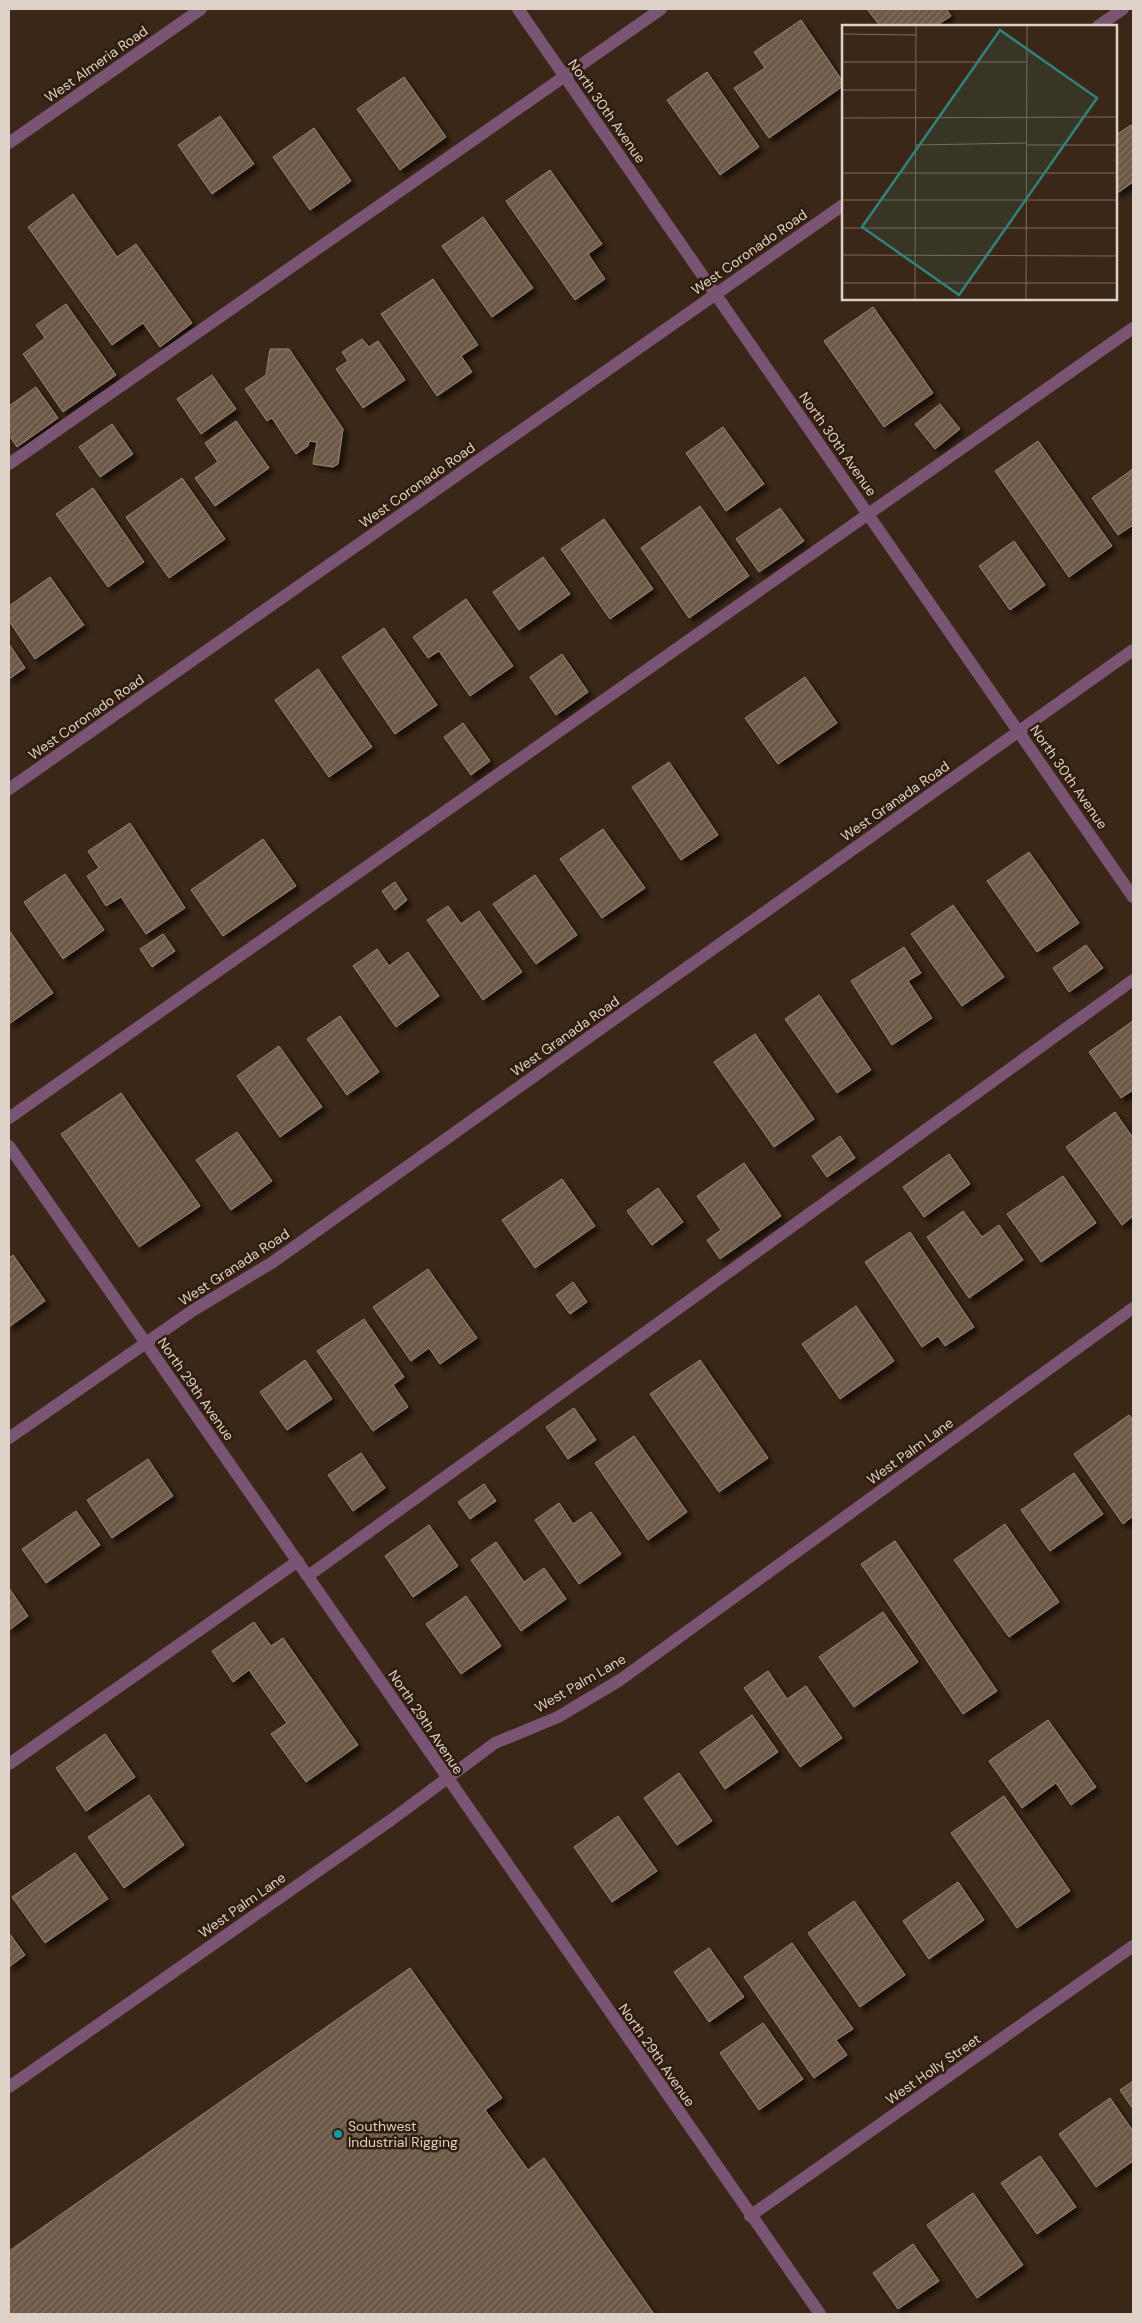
<svg xmlns="http://www.w3.org/2000/svg" width="1142" height="2323" font-family="'DM Sans',sans-serif">
<style>
.building{fill:url(#building-hatch);stroke:#9a8471;filter:url(#shadow)}
.lines{fill:none;stroke-linecap:round;stroke-linejoin:round}
.lane{stroke:#7a5573;stroke-width:12}
.street{stroke:#7a5573;stroke-width:12}
.culture-dot{fill:#0f9aa8;stroke:#2f1e0e;stroke-width:2}
.labels{text-anchor:middle;dominant-baseline:central;stroke-width:5;stroke-linejoin:round;paint-order:stroke}
.street-label{font-size:14px;fill:#ded2c8;stroke:#2f1e0e}
.poi-label{font-size:14px;fill:#ded2c8;stroke:#2f1e0e;text-anchor:start}
.inset-road{fill:none;stroke:#7c6b5e;stroke-width:1}
.view{fill:#2e847c;fill-opacity:0.15;stroke:#2e847c;stroke-width:2.5}
.inset-edge{fill:none;stroke:#ded2c8;stroke-width:2.5}
</style>
<defs>
<pattern id="building-hatch" width="6" height="6" patternUnits="userSpaceOnUse" patternTransform="scale(1.25)"><rect width="6" height="6" fill="#6d5947"/><path d="M-1 1l2-2M0 6l6-6M5 7l2-2" fill="none" stroke="#817060"/></pattern>
<filter id="shadow"><feDropShadow dx="4.5" dy="4.5" stdDeviation="2.5" flood-color="#0009"/></filter>
</defs>
<rect width="100%" height="100%" fill="#3a2717"/>
<g class="building">
<polygon points="867,9 946,9 951,16 936,26 880,26"/>
<polygon points="801,20 843,82 843,86 769,138 734,88 765,68 754,52"/>
<polygon points="707,72 759,147 720,175 667,100"/>
<polygon points="404,77 446,137 400,170 357,109"/>
<polygon points="220,116 254,164 212,194 178,145"/>
<polygon points="1131,125 1133,129 1133,182 1116,194 1116,135"/>
<polygon points="314,128 351,181 310,210 273,157"/>
<polygon points="550,170 602,244 588,254 605,279 575,300 506,201"/>
<polygon points="73,194 117,257 136,244 192,323 160,347 143,323 112,345 28,227"/>
<polygon points="483,217 533,288 492,317 442,246"/>
<polygon points="433,279 478,345 461,356 472,372 437,396 381,314"/>
<polygon points="66,304 116,375 63,412 23,354 45,338 36,325"/>
<polygon points="873,307 933,393 884,427 824,341"/>
<polygon points="362,339 369,347 378,341 405,380 363,408 336,369 348,361 342,352"/>
<polygon points="270,349 289,349 343,429 338,464 333,467 313,464 317,442 309,441 308,446 296,454 272,418 267,421 245,389 266,375"/>
<polygon points="212,375 236,409 201,434 177,399"/>
<polygon points="36,387 58,418 17,447 9,435 9,406"/>
<polygon points="940,404 960,429 935,449 915,424"/>
<polygon points="236,421 269,468 215,506 195,478 218,462 205,443"/>
<polygon points="112,424 133,454 100,477 79,447"/>
<polygon points="723,427 764,484 726,511 686,453"/>
<polygon points="1038,441 1112,546 1069,577 995,471"/>
<polygon points="1133,469 1133,525 1118,535 1092,498"/>
<polygon points="182,478 225,539 169,578 126,517"/>
<polygon points="93,488 144,562 108,587 56,514"/>
<polygon points="700,506 749,576 689,618 641,548"/>
<polygon points="780,508 804,541 759,572 736,539"/>
<polygon points="604,519 653,589 610,619 561,549"/>
<polygon points="1014,541 1045,585 1010,610 979,566"/>
<polygon points="543,557 570,594 519,630 493,592"/>
<polygon points="50,577 84,625 35,659 9,621 9,606"/>
<polygon points="466,599 513,666 470,696 439,651 428,658 413,637"/>
<polygon points="384,628 437,705 395,734 342,657"/>
<polygon points="9,644 25,668 9,679"/>
<polygon points="562,654 588,692 556,715 530,677"/>
<polygon points="318,669 372,747 329,777 275,700"/>
<polygon points="805,677 837,723 778,764 745,718"/>
<polygon points="463,723 490,761 471,775 444,737"/>
<polygon points="669,762 718,835 681,860 632,787"/>
<polygon points="130,823 185,908 146,934 121,897 106,906 87,876 99,868 88,851"/>
<polygon points="603,829 645,888 602,918 560,859"/>
<polygon points="263,839 296,886 223,936 191,890"/>
<polygon points="1029,852 1079,923 1037,952 987,881"/>
<polygon points="65,874 104,930 63,959 24,902"/>
<polygon points="535,875 577,935 536,964 493,904"/>
<polygon points="395,882 407,900 395,910 382,891"/>
<polygon points="953,905 1004,977 962,1006 911,934"/>
<polygon points="448,906 461,924 479,911 522,972 483,1000 427,920"/>
<polygon points="9,930 53,993 9,1024"/>
<polygon points="163,934 175,951 152,967 140,949"/>
<polygon points="1086,945 1103,968 1069,992 1053,968"/>
<polygon points="904,947 921,973 908,981 932,1018 892,1045 851,981"/>
<polygon points="377,949 389,966 408,952 439,996 396,1027 353,966"/>
<polygon points="819,995 871,1070 837,1093 785,1019"/>
<polygon points="340,1016 379,1072 347,1095 307,1039"/>
<polygon points="1133,1021 1133,1090 1121,1098 1089,1052"/>
<polygon points="755,1034 814,1119 774,1147 714,1062"/>
<polygon points="279,1046 322,1107 280,1137 237,1076"/>
<polygon points="121,1093 200,1206 139,1247 61,1134"/>
<polygon points="1115,1112 1133,1138 1133,1216 1122,1225 1066,1147"/>
<polygon points="237,1132 272,1181 231,1210 196,1160"/>
<polygon points="840,1136 855,1158 827,1177 812,1156"/>
<polygon points="949,1154 970,1184 924,1217 903,1187"/>
<polygon points="744,1163 781,1216 720,1259 707,1240 721,1230 697,1196"/>
<polygon points="1063,1176 1096,1223 1041,1262 1007,1214"/>
<polygon points="562,1179 595,1226 535,1268 502,1220"/>
<polygon points="658,1188 683,1222 652,1245 627,1211"/>
<polygon points="963,1211 982,1237 999,1225 1023,1260 969,1298 927,1237"/>
<polygon points="910,1232 974,1327 945,1346 938,1336 922,1347 865,1262"/>
<polygon points="13,1255 45,1301 9,1327 9,1258"/>
<polygon points="428,1269 477,1338 440,1364 429,1348 411,1361 373,1307"/>
<polygon points="573,1282 587,1302 570,1314 556,1295"/>
<polygon points="856,1306 894,1361 840,1399 802,1344"/>
<polygon points="364,1319 404,1377 393,1385 408,1407 373,1431 317,1351"/>
<polygon points="305,1360 332,1399 287,1430 260,1392"/>
<polygon points="700,1360 768,1458 719,1492 650,1394"/>
<polygon points="574,1408 596,1440 568,1459 546,1427"/>
<polygon points="1129,1415 1133,1421 1133,1516 1123,1524 1074,1454"/>
<polygon points="634,1436 687,1512 648,1540 595,1463"/>
<polygon points="361,1453 385,1488 353,1511 328,1475"/>
<polygon points="148,1459 173,1496 112,1538 87,1500"/>
<polygon points="1074,1473 1103,1514 1050,1551 1021,1510"/>
<polygon points="484,1484 496,1501 470,1519 458,1502"/>
<polygon points="559,1503 573,1524 591,1512 621,1554 579,1584 535,1520"/>
<polygon points="76,1511 100,1545 46,1583 22,1549"/>
<polygon points="1005,1524 1059,1602 1009,1637 954,1560"/>
<polygon points="429,1525 458,1566 413,1597 385,1556"/>
<polygon points="895,1541 997,1691 963,1714 861,1564"/>
<polygon points="496,1542 524,1582 544,1568 566,1599 521,1631 471,1560"/>
<polygon points="9,1588 28,1616 9,1630"/>
<polygon points="466,1596 501,1646 461,1674 426,1624"/>
<polygon points="883,1612 918,1662 854,1707 819,1657"/>
<polygon points="254,1622 271,1646 283,1638 358,1745 306,1782 271,1734 287,1723 249,1670 233,1682 212,1651"/>
<polygon points="768,1671 787,1699 806,1686 842,1738 800,1767 744,1688"/>
<polygon points="752,1715 778,1752 725,1789 700,1752"/>
<polygon points="1048,1720 1096,1787 1071,1805 1056,1783 1022,1808 989,1761"/>
<polygon points="105,1734 135,1777 86,1811 56,1768"/>
<polygon points="679,1773 712,1821 677,1845 644,1798"/>
<polygon points="149,1795 184,1845 124,1888 88,1837"/>
<polygon points="1004,1796 1070,1891 1017,1928 951,1833"/>
<polygon points="618,1816 657,1871 612,1902 574,1847"/>
<polygon points="75,1853 108,1899 45,1943 12,1897"/>
<polygon points="958,1882 984,1920 929,1959 903,1921"/>
<polygon points="854,1901 905,1975 860,2007 808,1933"/>
<polygon points="9,1933 25,1955 9,1967"/>
<polygon points="792,1943 853,2029 836,2040 847,2055 814,2078 744,1977"/>
<polygon points="709,1948 744,1997 709,2022 674,1972"/>
<polygon points="410,1968 502,2098 485,2110 528,2170 544,2158 654,2314 9,2314 9,2251"/>
<polygon points="763,2023 803,2079 759,2110 720,2053"/>
<polygon points="1133,2081 1133,2109 1120,2090"/>
<polygon points="1110,2098 1133,2131 1133,2161 1096,2187 1059,2134"/>
<polygon points="1040,2156 1076,2207 1037,2234 1001,2183"/>
<polygon points="973,2193 1023,2265 977,2298 927,2225"/>
<polygon points="913,2244 939,2281 898,2309 873,2273"/>
</g>
<g class="lines">
<g class="lane">
<polyline points="9,464 661,9"/>
<polyline points="9,1118 1133,328"/>
<polyline points="308,1576 1133,980"/>
<polyline points="9,1764 298,1561"/>
</g>
<g class="street">
<polyline points="518,9 1133,897"/>
<polyline points="1098,26 1123,9"/>
<polyline points="9,143 201,9"/>
<polyline points="9,789 843,205"/>
<polyline points="9,1146 820,2314"/>
<polyline points="9,1438 192,1311 273,1262 1133,650"/>
<polyline points="9,2087 391,1820 495,1743 558,1717 620,1680 1133,1308"/>
<polyline points="750,2216 1133,1946"/>
</g>
</g>
<circle class="culture-dot" cx="338" cy="2134" r="5"/>
<g class="labels">
<g class="street-label">
<text transform="translate(96 64) rotate(-35)">West Almeria Road</text>
<text transform="translate(607 111) rotate(55)">North 30th Avenue</text>
<text transform="translate(749 252) rotate(-35)">West Coronado Road</text>
<text transform="translate(838 444) rotate(55)">North 30th Avenue</text>
<text transform="translate(417 485) rotate(-35)">West Coronado Road</text>
<text transform="translate(86 717) rotate(-35)">West Coronado Road</text>
<text transform="translate(1069 777) rotate(55)">North 30th Avenue</text>
<text transform="translate(895 801) rotate(-35)">West Granada Road</text>
<text transform="translate(565 1036) rotate(-35)">West Granada Road</text>
<text transform="translate(234 1267) rotate(-33)">West Granada Road</text>
<text transform="translate(196 1389) rotate(55)">North 29th Avenue</text>
<text transform="translate(910 1451) rotate(-36)">West Palm Lane</text>
<text transform="translate(580 1683) rotate(-30)">West Palm Lane</text>
<text transform="translate(426 1722) rotate(56)">North 29th Avenue</text>
<text transform="translate(242 1905) rotate(-35)">West Palm Lane</text>
<text transform="translate(657 2055) rotate(55)">North 29th Avenue</text>
<text transform="translate(933 2069) rotate(-35)">West Holly Street</text>
</g>
<g class="poi-label">
<text x="348" y="2126">Southwest<tspan x="348" dy="16">Industrial Rigging</tspan></text>
</g>
</g>
<g transform="translate(842 25)">
<rect width="275" height="275" fill="#3a2717"/>
<path class="inset-road" d="M0,9L74,10M0,37H185M0,65H74M0,93L275,92M74,120L184,118M184,120H275M0,148H275M0,175H275M0,203H275M0,230L275,231M0,258H275M73,274L74,1M184,274L185,1"/>
<path class="view" d="M158,5L255,73L117,270L20,202Z"/>
<rect width="275" height="275" class="inset-edge"/>
</g>
<rect width="1142" height="2323" fill="none" stroke="#ded2c8" stroke-width="20"/>
</svg>
